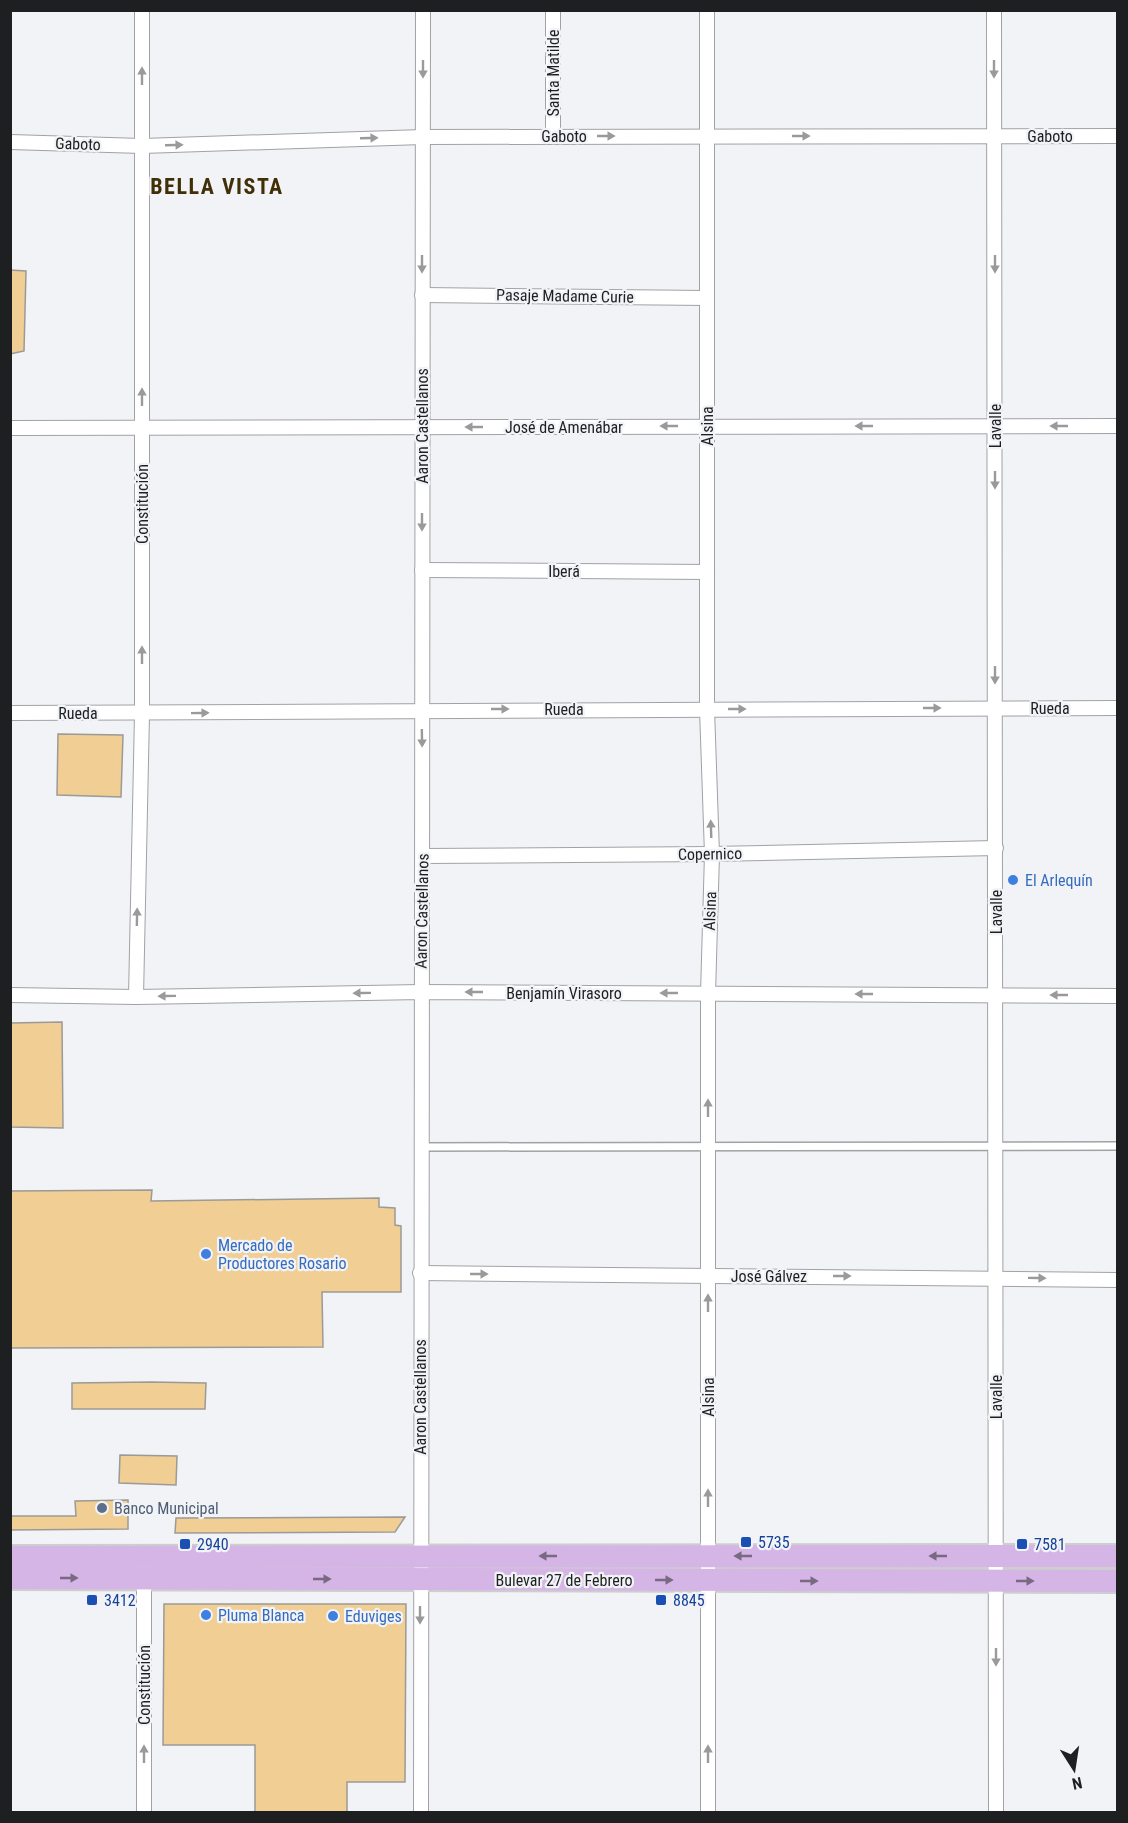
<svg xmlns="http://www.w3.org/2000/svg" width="1128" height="1823" font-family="'Roboto Condensed',sans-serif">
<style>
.building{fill:#f1ce93;stroke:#9c9a97;stroke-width:1.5}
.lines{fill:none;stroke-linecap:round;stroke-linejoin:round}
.service-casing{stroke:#a0a2a5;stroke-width:10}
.minor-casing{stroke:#a0a2a5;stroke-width:16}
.primary-casing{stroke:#cecece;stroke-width:26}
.service{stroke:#fff;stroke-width:7}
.minor{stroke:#fff;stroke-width:14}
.primary{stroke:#d4b5e5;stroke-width:22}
.oneway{fill:#9a9a9b}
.oneway2{fill:#796a82}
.shop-dot{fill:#3f7fe0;stroke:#f1f3f6;stroke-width:2}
.service-dot{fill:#5c6f8a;stroke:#f1f3f6;stroke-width:2}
.transit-dot{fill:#1a4fb4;stroke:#f1f3f6;stroke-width:2}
.labels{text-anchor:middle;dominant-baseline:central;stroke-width:4.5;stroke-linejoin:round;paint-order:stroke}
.street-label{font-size:16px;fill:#1e1f20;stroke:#f1f3f6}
.shop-label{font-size:16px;fill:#366cbe;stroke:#f1f3f6;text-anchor:start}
.service-label{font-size:16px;fill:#4e5e75;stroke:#f1f3f6;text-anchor:start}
.transit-label{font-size:16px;fill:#164399;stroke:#f1f3f6;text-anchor:start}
.district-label{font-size:22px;font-weight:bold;letter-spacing:1.5px;fill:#412f07;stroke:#f1f3f6}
</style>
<rect width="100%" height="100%" fill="#f1f3f6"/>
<g class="building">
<polygon points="10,270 26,271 24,351 10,354"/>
<polygon points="58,734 123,735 121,797 57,795"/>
<polygon points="62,1022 63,1128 10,1127 10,1023"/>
<polygon points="152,1190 151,1201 379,1198 379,1207 395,1208 395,1225 401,1226 401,1292 322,1292 323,1347 10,1348 10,1191"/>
<polygon points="151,1382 206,1383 205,1409 72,1409 72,1383"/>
<polygon points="120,1455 177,1456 176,1485 119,1483"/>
<polygon points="128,1500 128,1529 10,1530 10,1516 76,1516 75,1501"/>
<polygon points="405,1517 395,1532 175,1533 176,1518"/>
<polygon points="164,1604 406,1604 405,1782 347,1782 347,1812 255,1812 255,1745 163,1745"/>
</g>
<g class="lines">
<g class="service-casing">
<polyline id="service" points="421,1147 1118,1146"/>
</g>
<g class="minor-casing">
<g id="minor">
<polyline points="707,10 707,709 712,854 708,994 708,1812"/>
<polyline points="994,10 996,1812"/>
<polyline points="553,136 553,10"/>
<polyline points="10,142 142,146 423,137 1118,136"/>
<polyline points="422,295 707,298"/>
<polyline points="10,428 1118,426"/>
<polyline points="422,570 707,572"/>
<polyline points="10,713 1118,708"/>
<polyline points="423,856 712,854 996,848"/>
<polyline points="10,995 136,997 421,992 1118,996"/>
<polyline points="136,997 142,714 142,10"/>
<polyline points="420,1273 1118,1280"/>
<polyline points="144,1812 144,1572"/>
<polyline points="421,1812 423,10"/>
</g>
</g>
<g class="primary-casing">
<g id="primary">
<polyline points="10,1557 1118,1556"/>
<polyline points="10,1578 1118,1581"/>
</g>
</g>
<use href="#service" class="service"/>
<use href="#minor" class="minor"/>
<use href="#primary" class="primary"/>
</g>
<defs><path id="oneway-solid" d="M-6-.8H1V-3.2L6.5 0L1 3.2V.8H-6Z" transform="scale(1.5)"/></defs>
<g class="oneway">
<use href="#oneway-solid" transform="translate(423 69) rotate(90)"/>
<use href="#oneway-solid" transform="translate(994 69) rotate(90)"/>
<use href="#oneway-solid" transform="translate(142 76) rotate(-90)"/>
<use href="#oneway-solid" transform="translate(606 136)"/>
<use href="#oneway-solid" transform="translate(801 136)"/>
<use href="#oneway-solid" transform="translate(369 138) rotate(-2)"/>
<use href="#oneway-solid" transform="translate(174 145) rotate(-2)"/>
<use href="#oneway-solid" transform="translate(422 264) rotate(90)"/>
<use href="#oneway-solid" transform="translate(995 264) rotate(90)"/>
<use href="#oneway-solid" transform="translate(142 397) rotate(-90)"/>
<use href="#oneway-solid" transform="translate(669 426) rotate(180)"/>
<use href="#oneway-solid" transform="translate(864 426) rotate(180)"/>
<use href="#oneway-solid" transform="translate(1059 426) rotate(180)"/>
<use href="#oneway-solid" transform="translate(474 427) rotate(180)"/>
<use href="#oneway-solid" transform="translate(995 480) rotate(90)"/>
<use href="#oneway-solid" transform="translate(422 522) rotate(90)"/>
<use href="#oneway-solid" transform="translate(142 655) rotate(-90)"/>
<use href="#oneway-solid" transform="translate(995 675) rotate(90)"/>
<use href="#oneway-solid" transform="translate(932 708)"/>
<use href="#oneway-solid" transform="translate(500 709)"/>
<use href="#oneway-solid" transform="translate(737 709)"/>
<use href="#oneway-solid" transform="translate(200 713) rotate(-1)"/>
<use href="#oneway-solid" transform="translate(422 738) rotate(89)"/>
<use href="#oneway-solid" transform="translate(711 829) rotate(-92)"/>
<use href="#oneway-solid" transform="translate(137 917) rotate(-89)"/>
<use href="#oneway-solid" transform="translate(474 992) rotate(-180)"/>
<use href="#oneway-solid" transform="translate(362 993) rotate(179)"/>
<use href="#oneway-solid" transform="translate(669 993) rotate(-180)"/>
<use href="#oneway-solid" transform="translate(864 994) rotate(-180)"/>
<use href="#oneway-solid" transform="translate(1059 995) rotate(-180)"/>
<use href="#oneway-solid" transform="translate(167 996) rotate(179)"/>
<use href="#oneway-solid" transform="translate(708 1108) rotate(-90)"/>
<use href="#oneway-solid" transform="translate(479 1274)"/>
<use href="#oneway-solid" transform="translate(842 1276)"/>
<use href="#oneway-solid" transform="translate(1037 1278) rotate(1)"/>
<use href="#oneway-solid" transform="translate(708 1303) rotate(-90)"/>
<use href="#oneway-solid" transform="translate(708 1498) rotate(-90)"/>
<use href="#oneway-solid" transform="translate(420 1615) rotate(90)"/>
<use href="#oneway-solid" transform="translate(996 1657) rotate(90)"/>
<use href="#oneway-solid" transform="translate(144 1754) rotate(-90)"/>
<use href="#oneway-solid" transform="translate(708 1754) rotate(-90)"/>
</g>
<g class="oneway2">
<use href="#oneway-solid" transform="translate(548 1556) rotate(-180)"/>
<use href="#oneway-solid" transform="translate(743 1556) rotate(180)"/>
<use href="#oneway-solid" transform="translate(938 1556) rotate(180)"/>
<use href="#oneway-solid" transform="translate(69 1578)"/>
<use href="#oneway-solid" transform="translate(322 1579)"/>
<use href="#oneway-solid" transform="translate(664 1580)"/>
<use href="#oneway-solid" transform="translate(809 1581)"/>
<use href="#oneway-solid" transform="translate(1025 1581)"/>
</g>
<g class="shop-dot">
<circle cx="1013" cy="880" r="6"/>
<circle cx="206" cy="1254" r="6"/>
<circle cx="206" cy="1615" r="6"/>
<circle cx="333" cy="1616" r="6"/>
</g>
<circle class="service-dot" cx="102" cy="1508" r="6"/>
<g class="transit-dot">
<rect x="740" y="1536" width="12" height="12" rx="3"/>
<rect x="179" y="1538" width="12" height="12" rx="3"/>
<rect x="1016" y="1538" width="12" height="12" rx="3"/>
<rect x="86" y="1594" width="12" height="12" rx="3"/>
<rect x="655" y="1594" width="12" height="12" rx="3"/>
</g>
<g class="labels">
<g class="street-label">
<text transform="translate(553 73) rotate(-90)">Santa Matilde</text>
<text x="564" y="136">Gaboto</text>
<text x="1050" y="136">Gaboto</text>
<text transform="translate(78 144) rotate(2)">Gaboto</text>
<text transform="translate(565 296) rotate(1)">Pasaje Madame Curie</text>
<text transform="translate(422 426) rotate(-90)">Aaron Castellanos</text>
<text transform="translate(707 426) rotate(-90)">Alsina</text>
<text transform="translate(995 426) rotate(-90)">Lavalle</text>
<text x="564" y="427">José de Amenábar</text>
<text transform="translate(142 504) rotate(-90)">Constitución</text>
<text x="564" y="571">Iberá</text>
<text x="1050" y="708">Rueda</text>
<text x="564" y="709">Rueda</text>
<text x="78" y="713">Rueda</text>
<text transform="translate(710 854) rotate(-1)">Copernico</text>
<text transform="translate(422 911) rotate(-89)">Aaron Castellanos</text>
<text transform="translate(710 911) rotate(-88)">Alsina</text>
<text transform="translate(996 912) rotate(-90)">Lavalle</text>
<text x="564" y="993">Benjamín Virasoro</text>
<text x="769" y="1276">José Gálvez</text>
<text transform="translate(420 1397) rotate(-90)">Aaron Castellanos</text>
<text transform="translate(708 1397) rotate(-90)">Alsina</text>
<text transform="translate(996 1397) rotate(-90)">Lavalle</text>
<text x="564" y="1580">Bulevar 27 de Febrero</text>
<text transform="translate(144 1685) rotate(-90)">Constitución</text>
</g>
<g class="shop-label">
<text x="1025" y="880">El Arlequín</text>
<text x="218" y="1245">Mercado de<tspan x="218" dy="18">Productores Rosario</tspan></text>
<text x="218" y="1615">Pluma Blanca</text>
<text x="345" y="1616">Eduviges</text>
</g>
<g class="service-label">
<text x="114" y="1508">Banco Municipal</text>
</g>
<g class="transit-label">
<text x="758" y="1542">5735</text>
<text x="197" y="1544">2940</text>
<text x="1034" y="1544">7581</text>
<text x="104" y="1600">3412</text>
<text x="673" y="1600">8845</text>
</g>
<g class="district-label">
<text x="217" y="186">BELLA VISTA</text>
</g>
</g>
<rect width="1128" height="1823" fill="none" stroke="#1e1f20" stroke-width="24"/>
<g transform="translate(1074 1769) rotate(168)" stroke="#f1f3f6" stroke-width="4.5" paint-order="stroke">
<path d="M0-4.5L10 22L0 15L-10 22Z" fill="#1e1f20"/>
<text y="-9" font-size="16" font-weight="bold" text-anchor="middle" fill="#1e1f20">N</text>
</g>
</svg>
